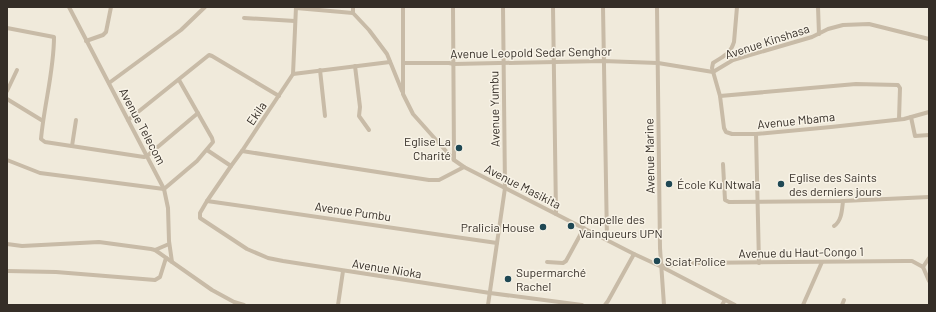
<svg xmlns="http://www.w3.org/2000/svg" width="936" height="312" font-family="Barlow,sans-serif">
<style>
.lines{fill:none;stroke-linecap:round;stroke-linejoin:round}
.minor{stroke:#c8bba7;stroke-width:4}
.poi-dot{fill:#1f4854;stroke:#f8f3e7;stroke-width:1.5}
.labels{text-anchor:middle;dominant-baseline:central;stroke-width:3;stroke-linejoin:round;paint-order:stroke}
.street-label{font-size:12px;fill:#352e27;stroke:#f8f3e7}
.poi-label{font-size:12px;fill:#352e27;stroke:#f8f3e7;text-anchor:start}
</style>
<rect width="100%" height="100%" fill="#f0eadb"/>
<g class="lines">
<g class="minor">
<polyline points="69,7 164,189 168,208 169,241 172,262"/>
<polyline points="296,7 293,74 242,151 231,166 207,201 200,213 200,218 247,249 268,258 283,261 490,293 582,305"/>
<polyline points="353,7 353,13 369,30 387,54 402,91"/>
<polyline points="403,7 403,94 413,114 454,160 464,167 505,188 634,254 662,267 735,305"/>
<polyline points="453,7 454,160"/>
<polyline points="553,7 556,214"/>
<polyline points="603,7 607,240"/>
<polyline points="657,7 660,248 664,305"/>
<path d="M737,7L734,42C730,55 723,56 713,63L712,68L720,96L724,128L726,132L732,134H756L831,127L904,119L929,112"/>
<polyline points="818,7 819,34"/>
<polyline points="296,8 353,13"/>
<polyline points="244,18 295,21"/>
<path d="M7,28L54,37C54,71 44,105 41,139L45,142L144,157L147,156L198,113"/>
<polyline points="86,41 103,35 106,32 111,7"/>
<polyline points="403,63 449,63 454,64 603,61 658,63 713,72 733,60 812,37 828,29 843,25 869,24 929,39"/>
<polyline points="355,66 360,107 359,116 369,130"/>
<polyline points="320,70 325,116"/>
<polyline points="293,74 390,62"/>
<polyline points="109,83 181,30 205,7"/>
<polyline points="7,91 17,70"/>
<polyline points="720,96 856,84 898,85 900,88 899,119"/>
<polyline points="7,99 43,121"/>
<polyline points="911,117 915,136 929,135"/>
<polyline points="128,120 209,55 212,56 279,96"/>
<polyline points="756,134 759,263"/>
<polyline points="72,146 76,120"/>
<polyline points="207,150 231,166"/>
<polyline points="242,151 429,180 439,180 464,167"/>
<polyline points="7,160 40,173 164,189 197,161 213,142 212,138 179,80"/>
<polyline points="723,164 725,200 729,202 843,201 929,197"/>
<polyline points="207,201 497,243"/>
<path d="M834,226C842,221 842,209 843,201"/>
<polyline points="7,244 22,246 99,242 151,249 155,250 212,290 234,302 244,305"/>
<polyline points="155,250 169,244"/>
<polyline points="547,262 563,263 566,261 584,228"/>
<polyline points="663,266 694,263 905,261 912,261 923,267 929,281"/>
<polyline points="923,267 929,258"/>
<polyline points="7,271 56,272 155,280 160,277 166,258"/>
<polyline points="338,305 343,271"/>
<polyline points="488,305 505,188 503,7"/>
<polyline points="605,305 608,301 634,254"/>
<polyline points="722,305 725,300"/>
<polyline points="803,305 822,262"/>
<polyline points="842,305 844,300"/>
</g>
</g>
<g class="poi-dot">
<circle cx="459" cy="148" r="4"/>
<circle cx="669" cy="184" r="4"/>
<circle cx="781" cy="184" r="4"/>
<circle cx="571" cy="226" r="4"/>
<circle cx="543" cy="227" r="4"/>
<circle cx="657" cy="261" r="4"/>
<circle cx="508" cy="279" r="4"/>
</g>
<g class="labels">
<g class="street-label">
<text transform="translate(767 41) rotate(-18)">Avenue Kinshasa</text>
<text transform="translate(531 52) rotate(-1)">Avenue Leopold Sedar Senghor</text>
<text transform="translate(494 109) rotate(-91)">Avenue Yumbu</text>
<text transform="translate(256 113) rotate(-56)">Ekila</text>
<text transform="translate(796 120) rotate(-6)">Avenue Mbama</text>
<text transform="translate(143 126) rotate(62)">Avenue Telecom</text>
<text transform="translate(649 156) rotate(-91)">Avenue Marine</text>
<text transform="translate(523 186) rotate(27)">Avenue Masikita</text>
<text transform="translate(353 211) rotate(8)">Avenue Pumbu</text>
<text transform="translate(801 252) rotate(-1)">Avenue du Haut-Congo 1</text>
<text transform="translate(387 268) rotate(9)">Avenue Nioka</text>
</g>
<g class="poi-label">
<text x="451" y="141" text-anchor="end">Eglise La<tspan x="451" dy="14">Charité</tspan></text>
<text x="789" y="177">Eglise des Saints<tspan x="789" dy="14">des derniers jours</tspan></text>
<text x="677" y="184">École Ku Ntwala</text>
<text x="579" y="219">Chapelle des<tspan x="579" dy="14">Vainqueurs UPN</tspan></text>
<text x="535" y="227" text-anchor="end">Pralicia House</text>
<text x="665" y="261">Sciat Police</text>
<text x="516" y="272">Supermarché<tspan x="516" dy="14">Rachel</tspan></text>
</g>
</g>
<rect width="936" height="312" fill="none" stroke="#352e27" stroke-width="16"/>
</svg>
